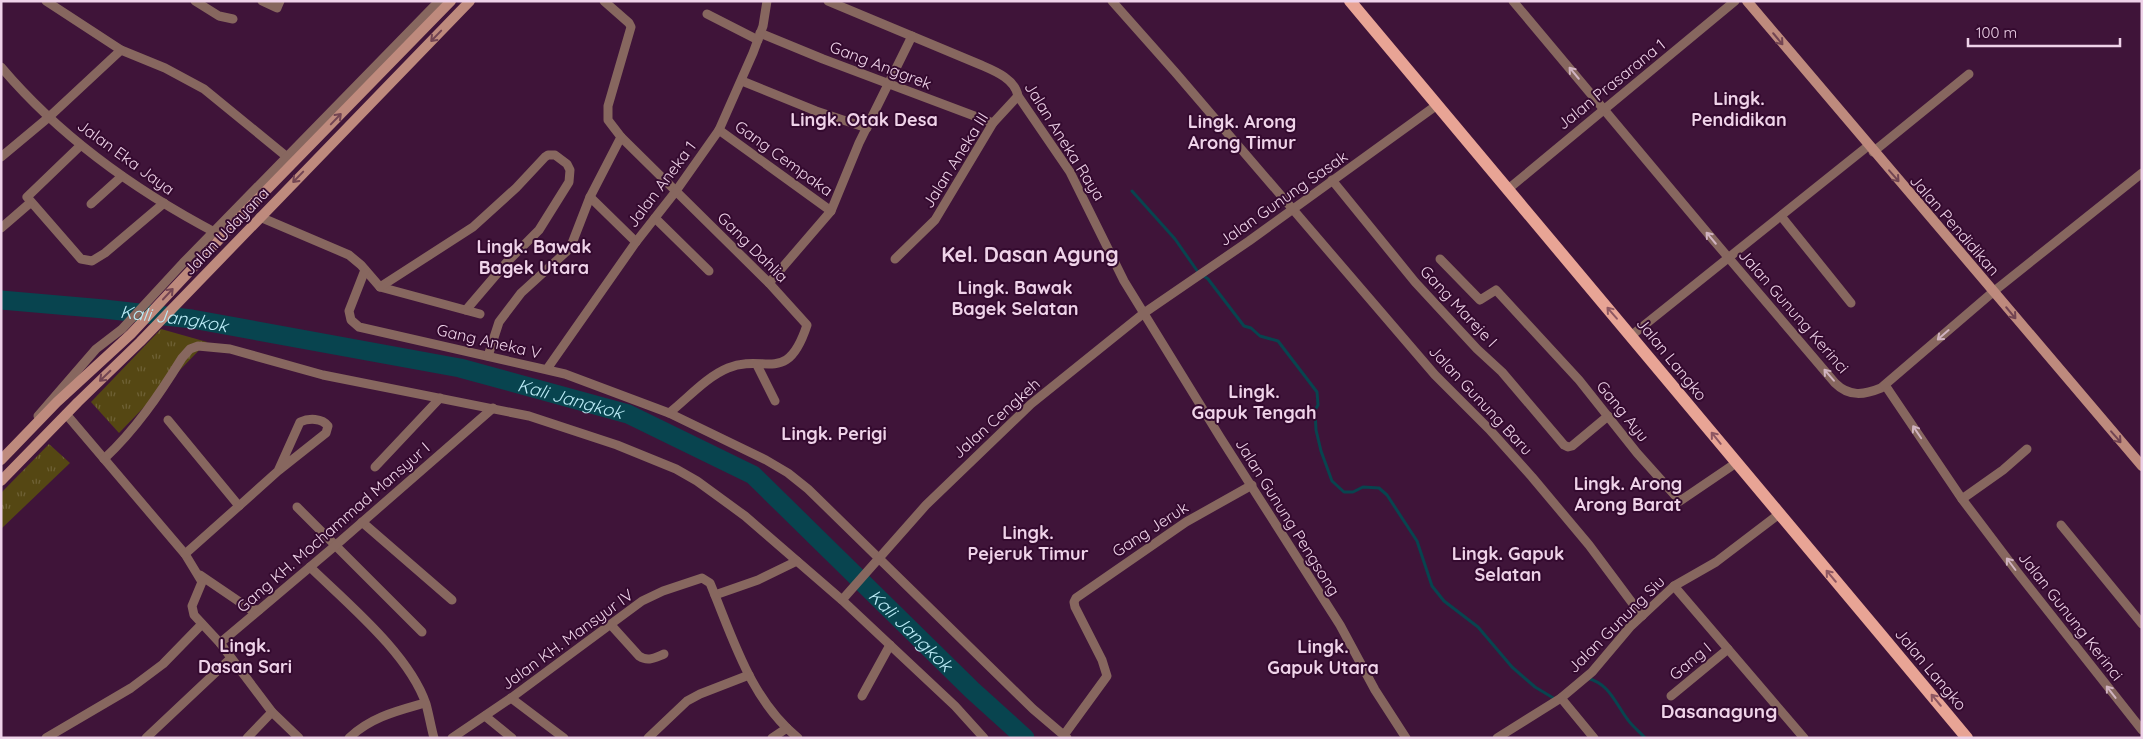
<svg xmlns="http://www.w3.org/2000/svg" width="2143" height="739" font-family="Quicksand,sans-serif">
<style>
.park{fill:url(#park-tufts)}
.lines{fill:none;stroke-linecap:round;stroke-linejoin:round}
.stream{stroke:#08444f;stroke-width:3}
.river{stroke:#08444f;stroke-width:19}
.street{stroke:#87675f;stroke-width:9}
.secondary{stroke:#be8a7d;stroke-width:10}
.primary{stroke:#e8a495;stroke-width:12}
.oneway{stroke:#724452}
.oneway2{stroke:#d0b3c0}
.oneway3{stroke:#8e5762}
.labels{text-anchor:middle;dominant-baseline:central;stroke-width:4;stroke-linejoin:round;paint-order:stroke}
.street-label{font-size:16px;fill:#efd3e9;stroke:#340a2f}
.neighbourhood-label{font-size:18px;font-weight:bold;fill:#efd3e9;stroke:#340a2f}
.water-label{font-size:18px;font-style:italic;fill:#bcecf7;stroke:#340a2f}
.quarter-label{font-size:19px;font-weight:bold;fill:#efd3e9;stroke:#340a2f}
.district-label{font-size:21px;font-weight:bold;fill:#efd3e9;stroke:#340a2f}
</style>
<defs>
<pattern id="park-tufts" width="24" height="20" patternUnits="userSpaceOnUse" patternTransform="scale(1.25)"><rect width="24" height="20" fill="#554713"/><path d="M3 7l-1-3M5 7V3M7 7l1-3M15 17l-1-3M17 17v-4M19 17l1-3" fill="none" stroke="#6e6135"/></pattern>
</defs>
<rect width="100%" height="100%" fill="#3f1439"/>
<g class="park">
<polygon points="161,329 207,342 119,433 91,402"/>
<polygon points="49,444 70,463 1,529 1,493"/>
</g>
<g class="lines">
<g class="stream">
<polyline points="1132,191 1175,239 1198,272 1208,279 1244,326 1251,328 1260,336 1278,341 1317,392 1318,405 1315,410 1316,430 1321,451 1332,481 1344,492 1353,492 1363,487 1379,488 1387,495 1417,541 1432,586 1444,601 1478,627 1512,667 1535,687 1555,699"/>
<path d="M1587,678C1610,684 1615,703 1628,720C1633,727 1640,732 1645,738"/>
</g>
<path class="river" id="s1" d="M1,300L104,309L192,319L460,368L628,414L753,475L972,690L1025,738"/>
<g class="street">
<polyline points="46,1 121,50 165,68 204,89 292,161"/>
<polyline points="195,1 219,16 233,19"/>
<polyline points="262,1 277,8 280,1"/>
<path d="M828,1L981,65C995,71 1015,79 1018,96L1070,172L1124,281L1220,437L1340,625L1375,690L1406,738"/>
<polyline points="1112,1 1175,72 1435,375 1489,429 1532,477 1589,545 1642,616"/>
<path d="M1513,1L1710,236L1835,383C1849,397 1864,395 1881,388L1993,292L2142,173"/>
<polyline points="707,14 758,40"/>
<polyline points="760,33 823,59 993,123"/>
<path d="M1,67C61,138 136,191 218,234"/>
<polyline points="742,81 816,111 867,128"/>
<polyline points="719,130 831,211"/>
<path d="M621,137L769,283L807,325C787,386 766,353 728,368C706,377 687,399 669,413"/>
<polyline points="80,146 27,197 81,259 92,261 105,253 164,203"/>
<polyline points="1873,152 1969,74"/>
<polyline points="1,157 49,117 121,50"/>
<polyline points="1332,180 1415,282 1477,349 1502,372 1564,445 1568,447 1572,446 1608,416"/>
<polyline points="1507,190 1735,1"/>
<polyline points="590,197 636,242"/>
<polyline points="91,204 122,176"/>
<polyline points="1781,216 1851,303"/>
<polyline points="260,217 349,255 361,265 380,287 480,314"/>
<polyline points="655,218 709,271"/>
<polyline points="1,228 30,203"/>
<polyline points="895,259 935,220 993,123 1018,96"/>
<polyline points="1440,259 1480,300 1496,290 1579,380 1637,453 1680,501 1736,463"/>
<polyline points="365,270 349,311 351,320 359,327 565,374 669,413 766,460 788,473 808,489 1033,709 1067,738"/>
<polyline points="769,283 831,211 859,143 912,36"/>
<polyline points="380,287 473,227 516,188 545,157 548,155 555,155 567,164 570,170 569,182 539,230 507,262 466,310"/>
<polyline points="1632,335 1868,146"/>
<polyline points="488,356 499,322 521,293 566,252 571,246 590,197 621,137 608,120 608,106 631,27 629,23 604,1"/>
<polyline points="757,365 775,401"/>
<polyline points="547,369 636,242 676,191 719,130 753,53 763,26 767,1"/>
<polyline points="1885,385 1962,499 2018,573 2142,730"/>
<polyline points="66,414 185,554 202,582 192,606 194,615 220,643 272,712 299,738"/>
<polyline points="38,416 96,349 122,329 183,263 439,1"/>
<polyline points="168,420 239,506 185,554"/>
<path d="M104,459C136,429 159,395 182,358L190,349L198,346L230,349L323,375L529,416L617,445L676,469L697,481L745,516L842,600L955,706L984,738"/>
<polyline points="375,467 440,398"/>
<polyline points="1962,499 2003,470 2027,449"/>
<path d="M239,506L278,471L326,433L328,426C322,418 309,418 300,422L278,471"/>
<polyline points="297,507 422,632"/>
<polyline points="362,522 452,600"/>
<polyline points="2061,525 2142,624"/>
<path d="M310,567C348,604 409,654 426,704C429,715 431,727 434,738"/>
<polyline points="200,575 250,609 259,610"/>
<polyline points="1674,586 1804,738"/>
<polyline points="715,595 758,580 797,561"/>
<polyline points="842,600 926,505 1031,404 1144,313 1249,241 1437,105"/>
<path d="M611,625L639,656C648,662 654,658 664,654"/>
<polyline points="220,643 336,545 493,408"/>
<polyline points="862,696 890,645"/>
<polyline points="1671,696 1728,649"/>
<polyline points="511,698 564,738"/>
<polyline points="1561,698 1594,738"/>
<polyline points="485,716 512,738"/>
<polyline points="1064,735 1107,676 1102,660 1075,607 1074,602 1076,598 1186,522 1252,485"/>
<polyline points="46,738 131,688 163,664 202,624"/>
<polyline points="146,738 231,658"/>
<polyline points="247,738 272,712"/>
<path d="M349,738C371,717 397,711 425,703"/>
<path d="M452,738L511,698L642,601L663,591L702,578L710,583C733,638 750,699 798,738"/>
<polyline points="648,738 687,701 700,694 749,675"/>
<polyline points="772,738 787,728"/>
<polyline points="1497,738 1561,698 1592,672 1630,627 1674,586 1716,562 1779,514"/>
</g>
<g class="secondary">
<polyline points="1747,1 2142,466"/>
<polyline points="1,460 57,402 131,334 246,211 451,1"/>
<polyline points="1,481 78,402 140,342 470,1"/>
</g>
<path class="primary" d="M1350,1C1556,247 1762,492 1967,738"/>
</g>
<defs><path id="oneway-shaft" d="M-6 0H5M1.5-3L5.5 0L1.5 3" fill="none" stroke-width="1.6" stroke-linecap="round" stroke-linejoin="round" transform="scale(1.25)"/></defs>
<g class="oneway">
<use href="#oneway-shaft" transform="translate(436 36) rotate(134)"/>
<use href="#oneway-shaft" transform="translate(1778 39) rotate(50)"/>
<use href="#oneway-shaft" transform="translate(336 119) rotate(-46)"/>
<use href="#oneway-shaft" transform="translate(1894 176) rotate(49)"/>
<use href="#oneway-shaft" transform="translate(298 177) rotate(134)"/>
<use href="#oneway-shaft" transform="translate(168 294) rotate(-47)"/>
<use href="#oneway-shaft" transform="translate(2011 313) rotate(50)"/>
<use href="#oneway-shaft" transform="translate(105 376) rotate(136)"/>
<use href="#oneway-shaft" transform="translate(2116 437) rotate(49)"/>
</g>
<g class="oneway2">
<use href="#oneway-shaft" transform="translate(1574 73) rotate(-130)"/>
<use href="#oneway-shaft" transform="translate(1711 238) rotate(-130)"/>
<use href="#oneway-shaft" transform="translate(1943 335) rotate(139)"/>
<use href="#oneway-shaft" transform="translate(1829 375) rotate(-131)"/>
<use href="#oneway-shaft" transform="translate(1917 432) rotate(-124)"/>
<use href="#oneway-shaft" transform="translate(2011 564) rotate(-127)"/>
<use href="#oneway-shaft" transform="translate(2111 692) rotate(-128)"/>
</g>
<g class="oneway3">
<use href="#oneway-shaft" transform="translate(1612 313) rotate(-131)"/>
<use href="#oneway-shaft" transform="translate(1716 438) rotate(-129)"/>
<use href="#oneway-shaft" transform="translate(1831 576) rotate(-130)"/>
<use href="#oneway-shaft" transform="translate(1936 700) rotate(-130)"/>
</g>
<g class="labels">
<g class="street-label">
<text transform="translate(881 65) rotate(21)">Gang Anggrek</text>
<text transform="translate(1611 84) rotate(-39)">Jalan Prasarana 1</text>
<text transform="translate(1065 141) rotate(58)">Jalan Aneka Raya</text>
<text transform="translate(126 157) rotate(36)">Jalan Eka Jaya</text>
<text transform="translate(784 158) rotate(36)">Gang Cempaka</text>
<text transform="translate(955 160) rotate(-58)">Jalan Aneka III</text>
<text transform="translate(661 184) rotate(-53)">Jalan Aneka 1</text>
<text transform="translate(1283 198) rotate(-35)">Jalan Gunung Sasak</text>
<text transform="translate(1955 225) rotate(49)">Jalan Pendidikan</text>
<text transform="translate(226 231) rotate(-46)">Jalan Udayana</text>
<text transform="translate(753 247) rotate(45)">Gang Dahlia</text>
<text transform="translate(1459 306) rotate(47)">Gang Mareje I</text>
<text transform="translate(1794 311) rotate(49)">Jalan Gunung Kerinci</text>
<text transform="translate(489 341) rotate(13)">Gang Aneka V</text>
<text transform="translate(1672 359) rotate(51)">Jalan Langko</text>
<text transform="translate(1481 400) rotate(47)">Jalan Gunung Baru</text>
<text transform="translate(1623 411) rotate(51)">Gang Ayu</text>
<text transform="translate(996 418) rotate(-42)">Jalan Cengkeh</text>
<text transform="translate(1288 517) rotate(58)">Jalan Gunung Pengsong</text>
<text transform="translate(333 527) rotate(-41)">Gang KH. Mochammad Mansyur I</text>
<text transform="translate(1150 529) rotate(-33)">Gang Jeruk</text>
<text transform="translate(2071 616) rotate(52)">Jalan Gunung Kerinci</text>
<text transform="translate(1616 624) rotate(-45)">Jalan Gunung Siu</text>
<text transform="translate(567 639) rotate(-36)">Jalan KH. Mansyur IV</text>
<text transform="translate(1690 661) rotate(-40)">Gang I</text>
<text transform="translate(1931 669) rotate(50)">Jalan Langko</text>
</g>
<g class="neighbourhood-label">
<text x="1739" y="98">Lingk.<tspan x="1739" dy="21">Pendidikan</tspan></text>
<text x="864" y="119">Lingk. Otak Desa</text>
<text x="1242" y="121">Lingk. Arong<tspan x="1242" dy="21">Arong Timur</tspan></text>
<text x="534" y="246">Lingk. Bawak<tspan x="534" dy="21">Bagek Utara</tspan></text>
<text x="1015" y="287">Lingk. Bawak<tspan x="1015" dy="21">Bagek Selatan</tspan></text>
<text x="1254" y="391">Lingk.<tspan x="1254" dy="21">Gapuk Tengah</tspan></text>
<text x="834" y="433">Lingk. Perigi</text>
<text x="1628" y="483">Lingk. Arong<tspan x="1628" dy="21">Arong Barat</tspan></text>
<text x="1028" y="532">Lingk.<tspan x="1028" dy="21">Pejeruk Timur</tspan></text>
<text x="1508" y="553">Lingk. Gapuk<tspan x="1508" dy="21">Selatan</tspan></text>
<text x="245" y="645">Lingk.<tspan x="245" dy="21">Dasan Sari</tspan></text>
<text x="1323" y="646">Lingk.<tspan x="1323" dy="21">Gapuk Utara</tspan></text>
</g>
<g class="water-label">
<text stroke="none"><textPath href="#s1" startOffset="174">Kali Jangkok</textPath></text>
<text stroke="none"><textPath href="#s1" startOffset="579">Kali Jangkok</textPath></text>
<text stroke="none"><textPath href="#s1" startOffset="999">Kali Jangkok</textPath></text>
</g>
<g class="quarter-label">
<text x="1719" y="711">Dasanagung</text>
</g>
<g class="district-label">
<text x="1030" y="254">Kel. Dasan Agung</text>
</g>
</g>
<rect width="2143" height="739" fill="none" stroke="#efd3e9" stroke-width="5"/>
<path d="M1968 38v8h152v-8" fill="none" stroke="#efd3e9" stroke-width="2.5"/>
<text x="1976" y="38" font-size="15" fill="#efd3e9" stroke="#340a2f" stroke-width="4" paint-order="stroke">100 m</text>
</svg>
